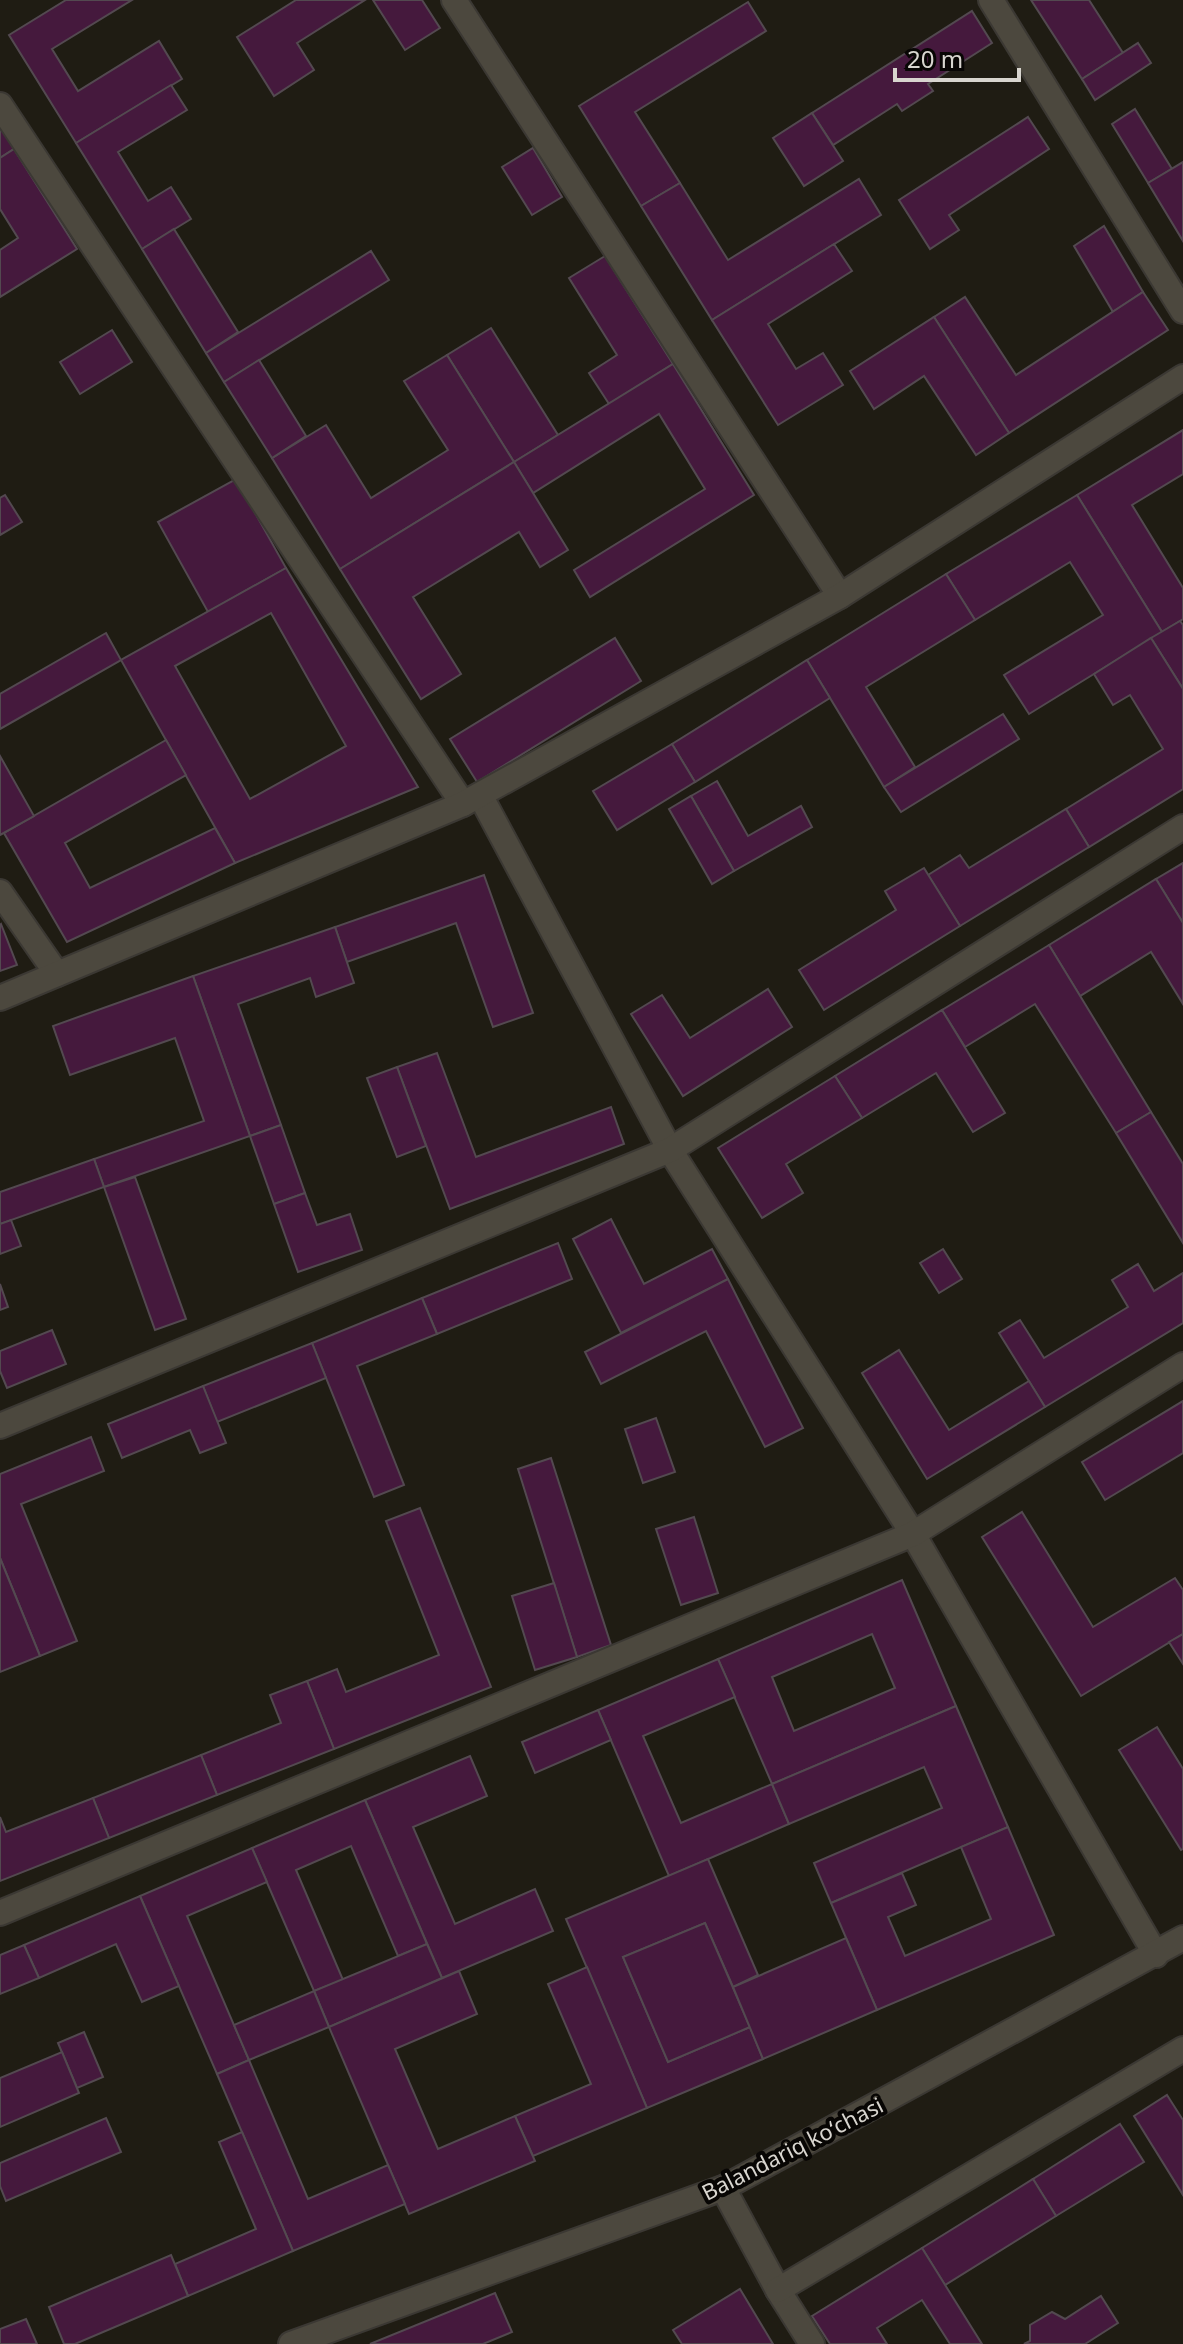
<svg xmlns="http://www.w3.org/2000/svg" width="1183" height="2344" font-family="'Noto Sans',sans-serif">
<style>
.building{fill:#45193d;stroke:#534950;stroke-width:2;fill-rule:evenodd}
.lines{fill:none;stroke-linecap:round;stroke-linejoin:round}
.minor-casing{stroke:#3b3833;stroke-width:28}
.minor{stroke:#4c483e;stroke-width:24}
.labels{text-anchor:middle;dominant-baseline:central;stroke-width:8;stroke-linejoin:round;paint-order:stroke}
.street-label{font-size:22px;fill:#d8d5cf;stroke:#080604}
</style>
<rect width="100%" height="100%" fill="#1f1c13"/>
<g class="building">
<polygon points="66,0 132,0 52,49 78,91 159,41 182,79 76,143 9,35"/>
<polygon points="296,0 365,0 297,43 314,70 274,96 237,37"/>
<polygon points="373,0 422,0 440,28 405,50"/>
<polygon points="1031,0 1089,0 1123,53 1082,79"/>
<polygon points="748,2 766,31 635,112 680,183 641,206 579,106"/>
<polygon points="972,11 992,43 928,84 933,91 902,111 897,104 833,145 812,113"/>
<polygon points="1138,43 1151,63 1095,100 1082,79"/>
<polygon points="171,85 187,110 118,152 148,201 171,187 191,219 142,249 76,143"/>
<polygon points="1135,109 1172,169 1148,183 1112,124"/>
<polygon points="812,113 843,161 804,186 773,138"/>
<polygon points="1028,117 1049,149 949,215 959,230 930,249 899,200"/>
<polygon points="0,126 14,149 0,158"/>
<polygon points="533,148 562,197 532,215 502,167"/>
<polygon points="14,149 77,249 0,297 0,250 18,238 0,209 0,158"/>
<polygon points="1183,162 1183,241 1148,183"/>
<polygon points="859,179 881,215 712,320 641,206 680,183 728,260"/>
<polygon points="1104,226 1143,292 1113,312 1074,246"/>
<polygon points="174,229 238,332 206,353 142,249"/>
<polygon points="834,244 852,271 768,324 796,369 823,353 843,385 778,425 712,320"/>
<polygon points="371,251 389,280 224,382 206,353"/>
<polygon points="605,256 673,364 609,404 589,373 617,355 569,278"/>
<polygon points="1143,292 1168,330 1009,433 934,317 965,297 1016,375"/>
<polygon points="934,317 1009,433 976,455 924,376 874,409 850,371"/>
<polygon points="491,328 558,435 514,462 447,355"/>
<polygon points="112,330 132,362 80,394 60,362"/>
<polygon points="447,355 514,462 340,569 272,458 326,425 371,498 448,450 404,381"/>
<polygon points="259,360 306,436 272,458 224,382"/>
<polygon points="673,364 754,495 590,597 574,570 705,489 659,414 533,493 514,462"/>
<polygon points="1183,430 1183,474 1132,505 1183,588 1183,619 1162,632 1077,495"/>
<polygon points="514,462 568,550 540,567 519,532 413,597 461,674 421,699 340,569"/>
<polygon points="236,479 286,568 208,612 158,522"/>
<polygon points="5,495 22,522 0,535 0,498"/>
<polygon points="1077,495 1162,632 1029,714 1004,675 1103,615 1070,562 975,620 946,574"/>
<path d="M286,568L418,787L235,863L121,660ZM271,613L346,746L250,799L175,666Z"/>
<polygon points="946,574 975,620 866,687 915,767 884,787 807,660"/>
<polygon points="1180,621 1183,625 1183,689 1151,638"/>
<polygon points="106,633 121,660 0,729 0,694"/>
<polygon points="615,638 641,681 477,782 450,739"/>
<polygon points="1151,638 1183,689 1183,789 1089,847 1066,809 1163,749 1130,695 1113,705 1094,674"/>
<polygon points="807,660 830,698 695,782 672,744"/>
<polygon points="1003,714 1019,739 901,812 884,787"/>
<polygon points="166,740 186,775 65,843 90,888 215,828 235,863 67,942 4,833"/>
<polygon points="672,744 695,782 617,830 593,791"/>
<polygon points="0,756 34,816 0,835"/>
<polygon points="717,781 748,836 801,806 812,827 734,871 691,796"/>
<polygon points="691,796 734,871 712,884 669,809"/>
<polygon points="1066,809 1089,847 960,926 928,875 960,855 969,868"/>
<polygon points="1183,863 1183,923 1156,879"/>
<polygon points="924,868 960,926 824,1010 799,970 896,910 885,891"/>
<polygon points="484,875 533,1013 493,1027 456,923 347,962 335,927"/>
<polygon points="1156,879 1183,923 1183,1004 1151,952 1080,996 1049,945"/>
<polygon points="1,924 17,965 0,971 0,925"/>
<polygon points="335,927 354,983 316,997 310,978 238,1004 281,1125 250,1136 193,976"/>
<polygon points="1049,945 1151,1112 1116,1133 1035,1004 965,1047 942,1010"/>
<polygon points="193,976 250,1136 104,1187 94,1159 204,1121 175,1038 70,1075 53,1026"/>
<polygon points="768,989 792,1027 683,1096 631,1014 662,995 690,1038"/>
<polygon points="942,1010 1005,1113 973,1132 936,1073 862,1118 835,1076"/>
<polygon points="437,1053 476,1157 611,1107 624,1144 450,1209 397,1067"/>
<polygon points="397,1067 426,1146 397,1157 367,1078"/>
<polygon points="835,1076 862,1118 786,1164 803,1193 762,1218 718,1148"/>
<polygon points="1151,1112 1183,1164 1183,1243 1116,1133"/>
<polygon points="281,1125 305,1193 274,1204 250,1136"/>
<polygon points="94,1159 104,1187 0,1224 0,1192"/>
<polygon points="135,1177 186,1319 155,1330 104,1187"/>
<polygon points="305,1193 317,1225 350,1214 362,1250 298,1272 274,1204"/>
<polygon points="611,1219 644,1284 712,1249 728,1279 621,1333 573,1239"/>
<polygon points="11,1220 21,1246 0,1254 0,1224"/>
<polygon points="558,1243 572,1279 437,1334 422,1298"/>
<polygon points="943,1249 962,1279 939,1293 920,1263"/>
<polygon points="1138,1264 1154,1291 1183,1273 1183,1323 1045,1407 999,1333 1020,1320 1044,1358 1128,1307 1112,1280"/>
<polygon points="728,1279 803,1428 765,1447 706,1331 601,1384 585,1352"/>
<polygon points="0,1284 8,1307 0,1310"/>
<polygon points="422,1298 437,1334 357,1366 404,1485 374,1497 312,1343"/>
<polygon points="52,1330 66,1364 7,1388 0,1371 0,1351"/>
<polygon points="312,1343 326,1378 217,1422 203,1386"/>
<polygon points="899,1350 949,1430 1029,1381 1045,1407 927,1479 862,1373"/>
<polygon points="203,1386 226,1443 200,1453 190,1430 122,1458 108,1424"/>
<polygon points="1183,1401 1183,1453 1105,1500 1082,1462"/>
<polygon points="656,1418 675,1472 643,1483 625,1429"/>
<polygon points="91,1437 104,1471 21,1504 77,1641 40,1656 0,1558 0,1474"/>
<polygon points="551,1458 611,1645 577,1657 518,1469"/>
<polygon points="420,1508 491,1687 334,1749 307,1681 337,1669 346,1692 439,1655 386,1521"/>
<polygon points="1022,1512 1093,1627 1175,1578 1183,1590 1183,1634 1081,1696 982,1537"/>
<polygon points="694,1517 718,1593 681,1605 656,1529"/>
<polygon points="0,1558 40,1656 0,1672"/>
<path d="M902,1580L956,1706L772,1784L718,1659ZM872,1634L895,1688L794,1731L772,1677Z"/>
<polygon points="554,1583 577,1657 535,1670 512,1596"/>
<polygon points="1183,1634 1183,1664 1169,1642"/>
<polygon points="718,1659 735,1697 643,1736 681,1823 772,1784 789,1824 669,1876 598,1710"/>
<polygon points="307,1681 334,1749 217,1795 201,1755 281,1723 270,1695"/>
<polygon points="956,1706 1008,1827 831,1903 814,1863 942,1808 924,1767 789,1824 772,1784"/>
<polygon points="598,1710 611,1740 535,1773 522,1742"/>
<polygon points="1157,1727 1183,1769 1183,1849 1181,1850 1119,1750"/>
<polygon points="201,1755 217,1795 109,1838 93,1798"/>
<polygon points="470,1756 487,1796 413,1827 455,1924 535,1889 553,1931 442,1978 365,1800"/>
<polygon points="93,1798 109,1838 0,1881 0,1817 6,1832"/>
<polygon points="365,1800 427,1944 398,1956 351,1846 296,1870 343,1980 314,1991 252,1848"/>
<polygon points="1008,1827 1054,1935 877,2010 831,1903 902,1873 916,1905 888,1917 905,1956 991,1919 961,1847"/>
<polygon points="252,1848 267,1882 187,1916 249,2060 217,2074 140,1896"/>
<polygon points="708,1859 758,1975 733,1987 705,1923 623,1957 668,2062 750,2027 763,2059 647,2108 566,1919"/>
<polygon points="140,1896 179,1986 142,2002 116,1944 39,1978 24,1945"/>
<polygon points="705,1923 750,2027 668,2062 623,1957"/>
<polygon points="846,1938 877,2010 763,2059 733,1987"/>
<polygon points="427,1944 442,1978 329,2027 314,1991"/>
<polygon points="24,1945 39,1978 0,1994 0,1955"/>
<polygon points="587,1967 647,2108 533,2156 515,2116 591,2084 548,1984"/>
<polygon points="459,1971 477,2014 395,2049 438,2149 515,2116 535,2161 409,2214 329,2027"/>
<polygon points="314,1991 329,2027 249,2060 234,2025"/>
<polygon points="84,2032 103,2077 77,2088 58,2043"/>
<polygon points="62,2052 79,2093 0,2127 0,2078"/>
<polygon points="249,2060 308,2199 388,2165 405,2204 293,2251 217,2074"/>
<polygon points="1167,2095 1183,2120 1183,2195 1134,2116"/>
<polygon points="106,2118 121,2152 6,2201 0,2186 0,2163"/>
<polygon points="1120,2124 1144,2162 1056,2216 1033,2179"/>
<polygon points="242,2132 293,2251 188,2296 175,2264 256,2229 219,2142"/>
<polygon points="1033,2179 1056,2216 945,2285 922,2248"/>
<polygon points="922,2248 982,2344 950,2344 922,2300 877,2328 887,2344 830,2344 812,2316"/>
<polygon points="171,2255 188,2296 75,2344 64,2344 49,2307"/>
<polygon points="740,2289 773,2344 682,2344 673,2330"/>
<polygon points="495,2293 512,2332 483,2344 370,2344"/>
<polygon points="1101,2296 1118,2323 1085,2344 1024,2344 1030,2341 1030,2325 1052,2312 1065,2319"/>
<polygon points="26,2319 37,2344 0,2344 0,2329"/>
</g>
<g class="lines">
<g class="minor-casing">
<g id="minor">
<polyline points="454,0 840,596"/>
<polyline points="991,0 1183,311"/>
<polyline points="0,105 463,804"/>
<polyline points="480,795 670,1150 913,1534 1156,1955"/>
<polyline points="0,892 57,974"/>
<polyline points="0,998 463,804 840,596 1183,377"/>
<polyline points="0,1426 670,1150 1183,827"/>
<polyline points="0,1913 913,1534 1183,1365"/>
<polyline points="723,2188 778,2290 812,2344"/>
<polyline points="778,2290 1183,2049"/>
<polyline points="291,2344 723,2188 1183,1938"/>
</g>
</g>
<use href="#minor" class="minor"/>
</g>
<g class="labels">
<g class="street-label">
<text transform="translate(792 2148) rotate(-27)">Balandariq koʻchasi</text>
</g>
</g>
<path d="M895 68v12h124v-12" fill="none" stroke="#d8d5cf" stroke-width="4"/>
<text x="907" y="68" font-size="24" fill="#d8d5cf" stroke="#080604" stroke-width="6" paint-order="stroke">20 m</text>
</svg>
